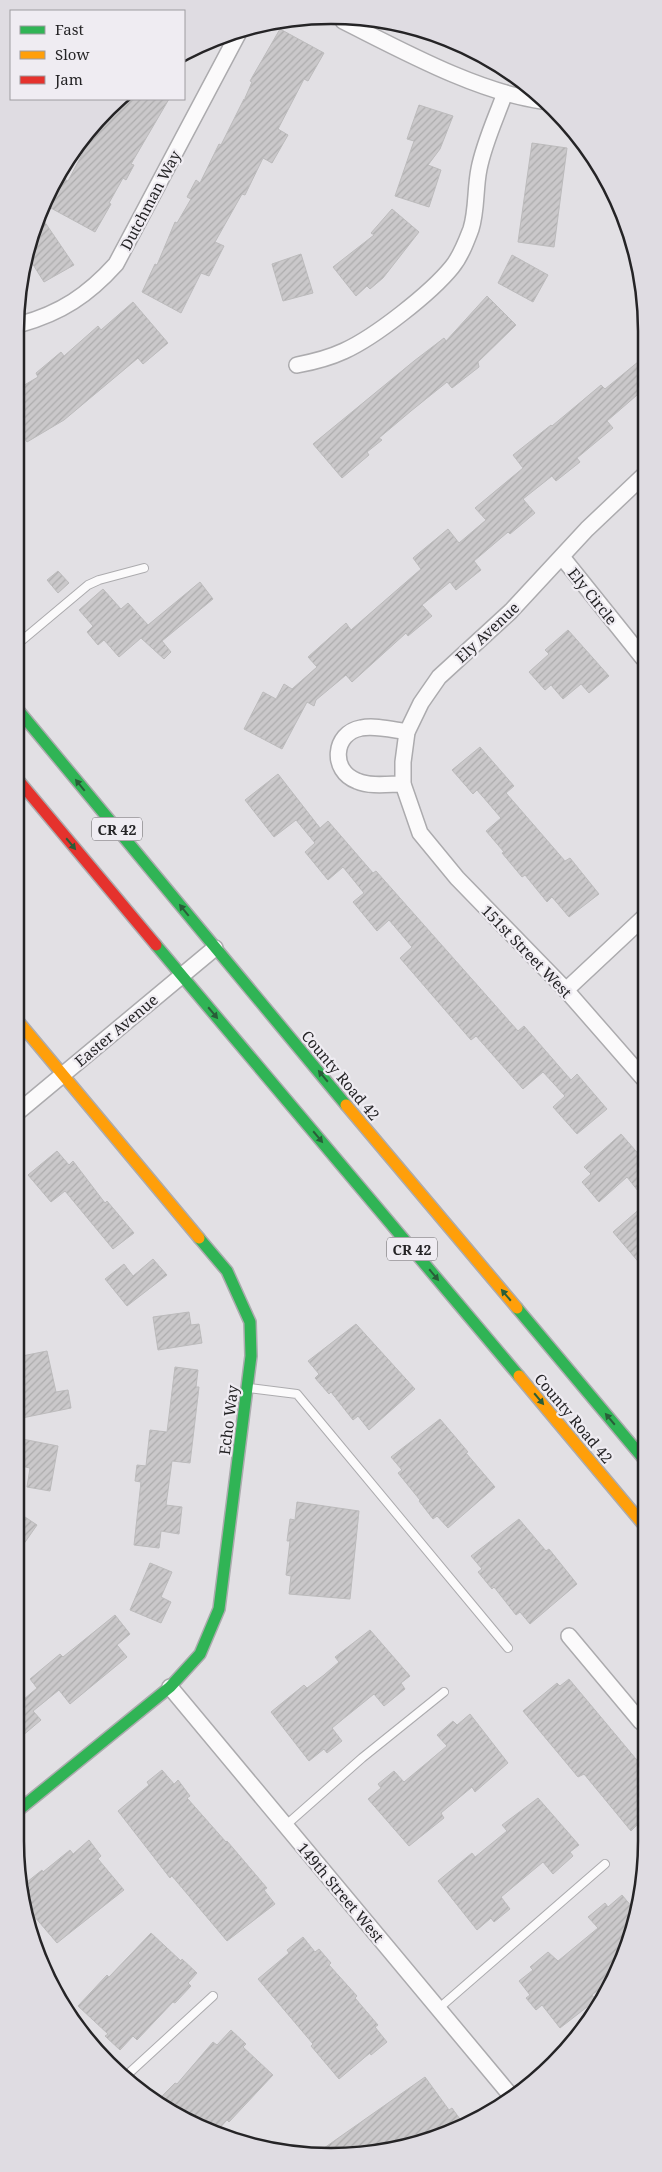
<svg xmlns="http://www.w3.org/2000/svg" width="662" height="2172" font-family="'Noto Serif',serif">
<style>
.building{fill:url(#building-hatch);stroke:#bcbbbc}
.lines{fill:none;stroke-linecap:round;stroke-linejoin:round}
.lane-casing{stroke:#acabae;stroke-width:10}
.street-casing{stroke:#acabae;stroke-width:18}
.fast-casing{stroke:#acabae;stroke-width:14}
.slow-casing{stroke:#acabae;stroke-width:14}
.jam-casing{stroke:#acabae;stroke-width:14}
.lane{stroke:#fbfafb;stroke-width:8}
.street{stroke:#fbfafb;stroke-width:15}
.fast{stroke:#30b455;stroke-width:11}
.slow{stroke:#ff9f0a;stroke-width:11}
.jam{stroke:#e5322d;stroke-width:11}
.oneway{fill:#295e39}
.labels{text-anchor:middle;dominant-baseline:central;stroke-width:4.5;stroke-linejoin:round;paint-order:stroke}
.shield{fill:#efecf2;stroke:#626063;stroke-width:1}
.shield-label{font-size:14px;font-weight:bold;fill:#252426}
.street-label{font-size:15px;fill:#252426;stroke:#efecf2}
.rim{fill:none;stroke:#252426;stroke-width:2.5}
</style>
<defs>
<pattern id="building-hatch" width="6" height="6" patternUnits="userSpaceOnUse" patternTransform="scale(1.25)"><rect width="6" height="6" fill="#cac8ca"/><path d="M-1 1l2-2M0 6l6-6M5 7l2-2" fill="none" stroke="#adacad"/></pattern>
</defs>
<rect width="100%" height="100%" fill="#e2e0e4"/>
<g class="building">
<polygon points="280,29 324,53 308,81 304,79 278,129 288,135 272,163 263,158 245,195 242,194 215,242 224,246 209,276 201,273 181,313 142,292 155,264 157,265 175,222 177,223 191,199 187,197 196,180 200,183 219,144 221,145 244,99 246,99 245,98 252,82 250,81"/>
<polygon points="125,99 169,99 131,164 134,165 126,180 123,178 109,203 111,204 95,232 49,207 64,179 68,181 96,128"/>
<polygon points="419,105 453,116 440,149 428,165 441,170 429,207 395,196 414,141 407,139"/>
<polygon points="532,143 567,148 554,247 518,242"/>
<polygon points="392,209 419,232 383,278 370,289 367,286 356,296 333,267 374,235 371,233"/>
<polygon points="42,218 74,265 44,282 27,255"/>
<polygon points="301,254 313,293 283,301 272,264"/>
<polygon points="512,255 548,275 533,302 498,283"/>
<polygon points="487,296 516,325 478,362 479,367 452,388 447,382 411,411 379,438 382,440 367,452 369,455 342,478 313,444 414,361 444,338 446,341"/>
<polygon points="133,302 168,343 143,364 138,358 64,420 27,442 20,432 21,387 38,377 36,373 61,352 64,356 98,326 101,330"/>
<polygon points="644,357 644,389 607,421 613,428 577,458 580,462 556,481 552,476 523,499 535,513 510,534 508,532 474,561 481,570 456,590 450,582 422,605 432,616 408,636 406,633 352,682 346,675 316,700 314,706 307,702 282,749 244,729 263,692 276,699 284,684 292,689 317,667 308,657 346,623 351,630 421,569 413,558 448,529 459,543 486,520 475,508 523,468 513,455 551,425 552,426 601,385 605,389"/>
<polygon points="58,571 69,583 58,593 47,580"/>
<polygon points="200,582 213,599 162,641 171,652 164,659 141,638 119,657 104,640 98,645 87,632 93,626 79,610 103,589 121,609 128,603 148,625"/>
<polygon points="568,630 609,676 589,693 581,684 563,699 551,685 545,690 529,672 549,654 545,650"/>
<polygon points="480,747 514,786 506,793 565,861 570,858 599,894 569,917 552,897 547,902 525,875 522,877 502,853 504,852 486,831 501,818 477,790 473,794 452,770"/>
<polygon points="278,774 320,828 328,821 373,873 376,871 518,1031 524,1026 571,1080 577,1074 607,1109 577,1134 553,1107 565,1096 543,1072 523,1089 476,1036 471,1040 400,958 412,947 389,920 377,931 353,902 364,893 343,867 328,880 305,852 315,843 296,820 274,837 245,800"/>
<polygon points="621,1134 642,1158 642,1196 627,1177 599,1202 582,1182 591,1174 584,1167"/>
<polygon points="57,1151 69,1165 73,1161 105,1203 107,1201 134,1233 113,1249 65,1191 51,1202 28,1175"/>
<polygon points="642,1207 642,1266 613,1232"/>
<polygon points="153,1259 167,1275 127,1306 105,1279 124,1264 133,1276"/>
<polygon points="189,1312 191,1325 199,1324 202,1343 158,1350 153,1317"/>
<polygon points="356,1324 415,1389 369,1430 358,1416 353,1420 331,1392 329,1394 315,1378 319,1374 308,1361"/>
<polygon points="47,1351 56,1392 68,1390 71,1408 17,1419 17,1391 22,1390 17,1357"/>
<polygon points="175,1367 198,1370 196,1387 199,1387 190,1463 172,1461 166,1505 182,1507 179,1534 161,1531 159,1548 134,1545 141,1482 135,1481 137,1465 146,1466 150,1430 167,1432"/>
<polygon points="440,1419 468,1452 466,1453 495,1487 448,1528 437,1516 433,1519 419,1501 420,1500 398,1473 402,1470 391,1457"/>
<polygon points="17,1438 58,1446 50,1491 27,1487 30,1468 16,1465"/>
<polygon points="297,1502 359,1511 350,1599 289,1594 291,1576 286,1575 290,1541 287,1541 290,1519 295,1520"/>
<polygon points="16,1511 37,1525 16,1555"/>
<polygon points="519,1519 546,1551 549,1549 577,1584 530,1624 520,1612 516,1615 494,1587 492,1589 478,1572 482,1569 471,1556"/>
<polygon points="150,1563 172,1572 161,1597 171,1602 161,1623 130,1610"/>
<polygon points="115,1615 130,1634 117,1645 127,1657 70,1704 59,1690 33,1711 41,1720 15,1742 16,1706 37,1688 30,1679 60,1654 63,1657"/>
<polygon points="370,1630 410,1676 401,1683 405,1689 384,1706 374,1694 332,1728 342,1741 327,1753 324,1749 309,1761 271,1712 304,1685 307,1688 324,1675 339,1662 335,1657"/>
<polygon points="569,1679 641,1765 641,1821 631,1831 584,1774 578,1777 523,1711 557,1683 560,1686"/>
<polygon points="470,1714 508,1763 475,1792 472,1787 441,1813 444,1818 409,1846 368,1799 381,1788 378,1784 394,1771 404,1782 447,1746 437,1735 453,1721 457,1725"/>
<polygon points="162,1770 174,1784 178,1780 190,1796 187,1798 226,1842 227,1841 267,1888 264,1890 275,1904 227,1941 172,1876 170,1878 118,1811 149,1785 147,1782"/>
<polygon points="538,1798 579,1845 570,1852 573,1856 553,1874 543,1862 501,1897 510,1909 494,1922 491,1918 477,1930 438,1881 472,1853 475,1857 507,1831 502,1825"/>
<polygon points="89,1840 101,1856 98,1859 124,1890 57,1943 28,1909 25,1891 30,1886 27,1882 42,1870 43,1872 70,1850 73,1854"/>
<polygon points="622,1895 637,1913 609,1981 592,1995 596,2000 560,2028 542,2005 536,2010 526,1998 530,1995 519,1981 533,1970 530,1967 548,1952 558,1961 598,1928 588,1917 605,1903 608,1907"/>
<polygon points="151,1933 181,1961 182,1959 197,1973 188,1983 191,1986 175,2003 173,2002 137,2040 133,2036 120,2050 105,2036 108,2034 78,2006 107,1975 109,1977"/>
<polygon points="303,1937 315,1952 319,1949 331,1963 329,1965 357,1996 355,1998 378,2025 375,2027 387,2042 371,2055 370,2053 339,2079 311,2046 313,2044 258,1979 289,1953 287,1950"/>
<polygon points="231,2030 246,2044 243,2047 273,2075 229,2122 227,2120 216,2132 191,2124 159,2099 175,2083 177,2084 213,2042 217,2045"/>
<polygon points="425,2077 449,2110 452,2108 462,2122 413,2146 317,2153"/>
</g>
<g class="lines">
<g class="lane-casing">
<g id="lane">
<polyline points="20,642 88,585 99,580 144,568"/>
<polyline points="249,1388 297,1394 508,1648"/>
<polyline points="285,1826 362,1758 444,1692"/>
<polyline points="438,2009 605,1864"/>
<polyline points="127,2075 213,1996"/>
</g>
</g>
<g class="street-casing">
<g id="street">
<path d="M343,21C401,50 477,92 542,101"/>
<path d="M21,324C61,313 88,295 116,264L238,34"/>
<path d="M297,365C313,362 329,358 344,351C375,337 431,293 452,267C461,256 466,242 471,229C477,210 475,188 479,169C484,143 496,118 505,93"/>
<polyline points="562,557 643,658"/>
<path d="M403,784C389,784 371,787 357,781C330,771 333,733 361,728C375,725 393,730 407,732"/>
<polyline points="566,990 643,918"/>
<polyline points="643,1078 566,990 457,878 420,833 403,784 403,762 407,732 421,703 439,677 511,611 587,529 644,475"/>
<polyline points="18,1112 215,948"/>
<polyline points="569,1636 641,1722"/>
<polyline points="170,1687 512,2097"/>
</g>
</g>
<g class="fast-casing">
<g id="fast">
<polyline points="19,711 346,1105"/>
<polyline points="156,945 519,1376"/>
<polyline points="517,1308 642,1457"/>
<polyline points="15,1813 170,1687 200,1654 219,1609 251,1356 250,1322 227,1271 199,1238"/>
</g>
</g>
<g class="slow-casing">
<g id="slow">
<polyline points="18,1021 199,1238"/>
<polyline points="346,1105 517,1308"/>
<polyline points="519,1376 642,1523"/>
</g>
</g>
<g class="jam-casing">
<polyline id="jam" points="19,781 156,945"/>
</g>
<use href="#lane" class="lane"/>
<use href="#street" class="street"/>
<use href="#fast" class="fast"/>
<use href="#slow" class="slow"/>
<use href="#jam" class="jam"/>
</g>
<defs><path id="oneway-solid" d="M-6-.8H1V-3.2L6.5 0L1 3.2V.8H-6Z" transform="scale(1.25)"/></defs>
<g class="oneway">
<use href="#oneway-solid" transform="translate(80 785) rotate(-129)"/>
<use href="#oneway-solid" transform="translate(71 844) rotate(50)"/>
<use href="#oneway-solid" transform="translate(184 910) rotate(-129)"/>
<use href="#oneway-solid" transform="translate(213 1013) rotate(50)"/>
<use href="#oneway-solid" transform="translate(323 1076) rotate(-130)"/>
<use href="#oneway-solid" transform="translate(318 1137) rotate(50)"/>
<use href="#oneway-solid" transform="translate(434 1275) rotate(50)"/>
<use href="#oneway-solid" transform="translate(506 1295) rotate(-130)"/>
<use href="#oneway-solid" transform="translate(539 1399) rotate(50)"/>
<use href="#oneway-solid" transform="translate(610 1419) rotate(-130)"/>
</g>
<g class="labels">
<g class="shield">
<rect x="92" y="817.5" width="50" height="23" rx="4"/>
<rect x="387" y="1237.5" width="50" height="23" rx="4"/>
</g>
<g class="shield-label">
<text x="117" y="829">CR 42</text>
<text x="412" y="1249">CR 42</text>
</g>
<g class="street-label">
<text transform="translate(150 200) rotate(-62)">Dutchman Way</text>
<text transform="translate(593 596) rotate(51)">Ely Circle</text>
<text transform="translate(487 632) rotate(-43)">Ely Avenue</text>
<text transform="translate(527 951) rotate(46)">151st Street West</text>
<text transform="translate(116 1030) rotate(-40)">Easter Avenue</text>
<text transform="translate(341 1075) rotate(50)">County Road 42</text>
<text transform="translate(574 1418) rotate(50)">County Road 42</text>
<text transform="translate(228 1420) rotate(-83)">Echo Way</text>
<text transform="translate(341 1892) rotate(50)">149th Street West</text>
</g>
</g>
<path d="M0 0H662V2172H0ZM331 24H331A307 307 0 0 1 638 331V1841A307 307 0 0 1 331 2148H331A307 307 0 0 1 24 1841V331A307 307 0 0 1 331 24Z" fill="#dfdce2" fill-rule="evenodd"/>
<path class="rim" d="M331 24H331A307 307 0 0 1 638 331V1841A307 307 0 0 1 331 2148H331A307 307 0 0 1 24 1841V331A307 307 0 0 1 331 24Z"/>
<rect x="10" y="10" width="175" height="90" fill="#efecf2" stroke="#9e9ca0"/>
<rect x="20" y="26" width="25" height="8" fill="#30b455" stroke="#9e9ca0"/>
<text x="55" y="35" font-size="15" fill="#252426">Fast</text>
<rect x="20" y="51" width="25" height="8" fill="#ff9f0a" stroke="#9e9ca0"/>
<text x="55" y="60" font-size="15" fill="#252426">Slow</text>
<rect x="20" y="76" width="25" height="8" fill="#e5322d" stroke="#9e9ca0"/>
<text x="55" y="85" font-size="15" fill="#252426">Jam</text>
</svg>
